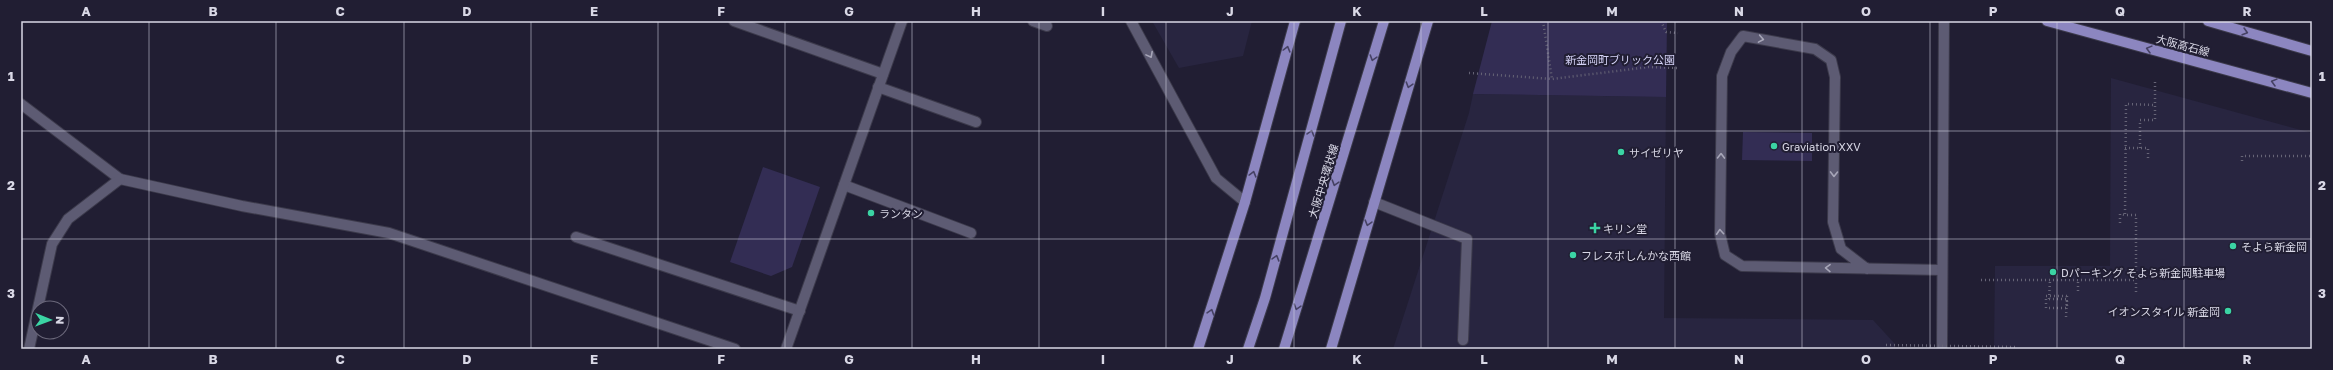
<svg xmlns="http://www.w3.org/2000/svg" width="2333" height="370" font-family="'Golos Text','Noto Sans JP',sans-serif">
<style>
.built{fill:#282540}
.green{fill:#332d54}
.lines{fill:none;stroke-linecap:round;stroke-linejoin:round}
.minor-casing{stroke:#3c3a4b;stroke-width:12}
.major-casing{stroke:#3c3a4b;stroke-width:12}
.path{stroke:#666476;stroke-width:2.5;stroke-dasharray:1 3;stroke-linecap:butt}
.minor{stroke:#5d5b73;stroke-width:10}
.major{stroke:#8c86c0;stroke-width:10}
.path-bridge{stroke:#666476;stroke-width:2.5;stroke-dasharray:1 3;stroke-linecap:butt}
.oneway{stroke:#464264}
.oneway2{stroke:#a7a6b8}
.grid{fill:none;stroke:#d9d8e6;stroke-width:1;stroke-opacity:0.55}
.poi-dot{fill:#3bd4a4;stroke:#211e33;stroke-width:1.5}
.labels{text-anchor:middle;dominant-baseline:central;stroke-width:4;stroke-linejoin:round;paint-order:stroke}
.street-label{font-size:11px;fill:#d9d8e6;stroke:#211e33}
.park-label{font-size:11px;fill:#d5d3f7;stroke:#211e33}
.poi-label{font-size:11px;fill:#d9d8e6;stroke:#211e33;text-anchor:start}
.neatline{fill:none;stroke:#d9d8e6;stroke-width:1.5}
.grid-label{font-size:13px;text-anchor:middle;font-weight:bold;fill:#d9d8e6}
</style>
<rect width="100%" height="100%" fill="#211e33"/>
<g class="built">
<polygon points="1152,21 1252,21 1243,56 1179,68"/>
<polygon points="2111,78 2312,133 2312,349 1994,349 1995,266 2110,266"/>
<polygon points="1473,94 1666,97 1664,318 1873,320 1895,344 1895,349 1393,349 1469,113"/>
</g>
<g class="green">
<polygon points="1492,21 1667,21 1666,97 1473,94"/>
<polygon points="1743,132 1812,133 1812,161 1742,160"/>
<polygon points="763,167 820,187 792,267 771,276 730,262"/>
</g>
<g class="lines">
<g class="minor-casing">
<g id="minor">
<polyline points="734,21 883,74"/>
<polyline points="1033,21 1047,26"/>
<polyline points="1131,21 1216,178 1245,202"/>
<polyline points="878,87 976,122"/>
<polyline points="21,104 120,179 242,206 389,233 735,349"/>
<polyline points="844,185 971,233"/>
<polyline points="1374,202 1467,239 1463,340"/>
<polyline points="576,237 800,311"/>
<polyline points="1867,269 1841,249 1833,222 1835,77 1831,60 1815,49 1743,36 1731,52 1722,76 1720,234 1725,255 1742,266 1942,270"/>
<polyline points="29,349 52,244 68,219 120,179"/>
<polyline points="786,349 902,21"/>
<polyline points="1942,349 1944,21"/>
</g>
</g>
<g class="major-casing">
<g id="major">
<polyline points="2047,21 2312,93"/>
<polyline points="2208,21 2312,51"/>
<polyline points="1198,349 1245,202 1295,21"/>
<polyline points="1248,349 1265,298 1341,21"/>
<polyline points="1284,349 1384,21"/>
<polyline points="1331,349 1428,21"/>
</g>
</g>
<g class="path">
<polyline points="1543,21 1552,79"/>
<polyline points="1661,21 1666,32 1678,33"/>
<polyline points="1469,73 1552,79 1649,67 1678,68"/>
<polyline points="2125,148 2148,148 2148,159"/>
<polyline points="2140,148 2140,120 2155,120 2155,80"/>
<polyline points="2242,161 2242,156 2312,156"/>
<polyline points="2120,223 2120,214 2125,215"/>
<polyline points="1981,280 2136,280 2136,215 2125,215 2126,104 2155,105"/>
<polyline points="2078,291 2078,280"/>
<polyline points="2136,292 2136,280"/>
<polyline points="2049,299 2050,280"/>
<polyline points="2066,317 2067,296"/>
<polyline points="1886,349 1886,345"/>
</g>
<use href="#minor" class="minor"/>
<use href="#major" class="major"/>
<g class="path-bridge">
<polyline points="2049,299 2067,299 2067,308 2046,308 2046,296 2067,296"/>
<polyline points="1886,345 2016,347"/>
</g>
</g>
<defs><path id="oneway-chevron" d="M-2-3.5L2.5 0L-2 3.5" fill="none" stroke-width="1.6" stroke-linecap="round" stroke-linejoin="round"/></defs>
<g class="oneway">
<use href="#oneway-chevron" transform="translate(2245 32) rotate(16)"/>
<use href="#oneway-chevron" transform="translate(1287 49) rotate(-75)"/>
<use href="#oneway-chevron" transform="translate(2149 49) rotate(-165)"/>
<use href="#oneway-chevron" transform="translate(1373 58) rotate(107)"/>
<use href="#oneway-chevron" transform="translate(2274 82) rotate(-165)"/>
<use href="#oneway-chevron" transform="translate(1409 85) rotate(107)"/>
<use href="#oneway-chevron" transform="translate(1311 133) rotate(-74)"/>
<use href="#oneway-chevron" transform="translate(1253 174) rotate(-75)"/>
<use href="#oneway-chevron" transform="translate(1335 183) rotate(107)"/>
<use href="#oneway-chevron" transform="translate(1368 223) rotate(106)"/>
<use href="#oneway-chevron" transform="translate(1276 258) rotate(-74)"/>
<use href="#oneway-chevron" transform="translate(1297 307) rotate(107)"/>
<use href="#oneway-chevron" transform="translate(1211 312) rotate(-72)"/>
</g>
<g class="oneway2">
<use href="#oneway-chevron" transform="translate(1761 39) rotate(10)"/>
<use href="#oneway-chevron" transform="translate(1150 55) rotate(62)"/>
<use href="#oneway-chevron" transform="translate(1721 156) rotate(-89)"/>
<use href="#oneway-chevron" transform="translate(1834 174) rotate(91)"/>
<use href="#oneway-chevron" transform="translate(1720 232) rotate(-94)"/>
<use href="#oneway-chevron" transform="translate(1828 268) rotate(-179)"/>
</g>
<path class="grid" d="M149,21V349M276,21V349M404,21V349M531,21V349M658,21V349M785,21V349M912,21V349M1039,21V349M1166,21V349M1294,21V349M1421,21V349M1548,21V349M1675,21V349M1802,21V349M1930,21V349M2057,21V349M2184,21V349M21,131H2312M21,239H2312"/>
<g class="poi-dot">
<circle cx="1774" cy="146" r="4"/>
<circle cx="1621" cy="152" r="4"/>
<circle cx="871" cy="213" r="4"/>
<path d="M1593 222h4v4h4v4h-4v4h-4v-4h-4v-4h4z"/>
<circle cx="2233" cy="246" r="4"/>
<circle cx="1573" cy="255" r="4"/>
<circle cx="2053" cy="272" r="4"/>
<circle cx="2228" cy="311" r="4"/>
</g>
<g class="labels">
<g class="street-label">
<text transform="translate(2183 45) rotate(15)">大阪高石線</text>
<text transform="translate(1323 181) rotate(-73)">大阪中央環状線</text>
</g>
<g class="park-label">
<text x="1620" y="59">新金岡町ブリック公園</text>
</g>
<g class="poi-label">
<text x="1782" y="146">Graviation XXV</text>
<text x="1629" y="152">サイゼリヤ</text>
<text x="879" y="213">ランタン</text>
<text x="1603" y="228">キリン堂</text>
<text x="2241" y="246">そよら新金岡</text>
<text x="1581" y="255">フレスポしんかな西館</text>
<text x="2061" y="272">Dパーキング そよら新金岡駐車場</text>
<text x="2220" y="311" text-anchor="end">イオンスタイル 新金岡</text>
</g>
</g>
<rect width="2333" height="370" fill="none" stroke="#211e33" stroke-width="44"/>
<g transform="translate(50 320) rotate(91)"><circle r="19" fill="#211e33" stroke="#6b687b"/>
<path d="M0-3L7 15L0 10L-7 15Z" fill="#3bd4a4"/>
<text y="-6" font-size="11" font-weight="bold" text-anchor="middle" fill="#d9d8e6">N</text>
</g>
<rect x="22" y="22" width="2289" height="326" class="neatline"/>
<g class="grid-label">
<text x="86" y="16">A</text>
<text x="213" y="16">B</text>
<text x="340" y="16">C</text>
<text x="467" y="16">D</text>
<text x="594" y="16">E</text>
<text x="721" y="16">F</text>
<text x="849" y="16">G</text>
<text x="976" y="16">H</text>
<text x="1103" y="16">I</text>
<text x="1230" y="16">J</text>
<text x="1357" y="16">K</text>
<text x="1484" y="16">L</text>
<text x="1612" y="16">M</text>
<text x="1739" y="16">N</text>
<text x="1866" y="16">O</text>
<text x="1993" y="16">P</text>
<text x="2120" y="16">Q</text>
<text x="2247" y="16">R</text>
<text x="11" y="81">1</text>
<text x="2322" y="81">1</text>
<text x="11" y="190">2</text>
<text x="2322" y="190">2</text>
<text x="11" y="298">3</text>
<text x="2322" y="298">3</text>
<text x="86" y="364">A</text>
<text x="213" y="364">B</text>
<text x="340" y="364">C</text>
<text x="467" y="364">D</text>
<text x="594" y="364">E</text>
<text x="721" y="364">F</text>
<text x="849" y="364">G</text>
<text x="976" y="364">H</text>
<text x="1103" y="364">I</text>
<text x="1230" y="364">J</text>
<text x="1357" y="364">K</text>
<text x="1484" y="364">L</text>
<text x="1612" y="364">M</text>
<text x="1739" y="364">N</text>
<text x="1866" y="364">O</text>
<text x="1993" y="364">P</text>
<text x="2120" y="364">Q</text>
<text x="2247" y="364">R</text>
</g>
</svg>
